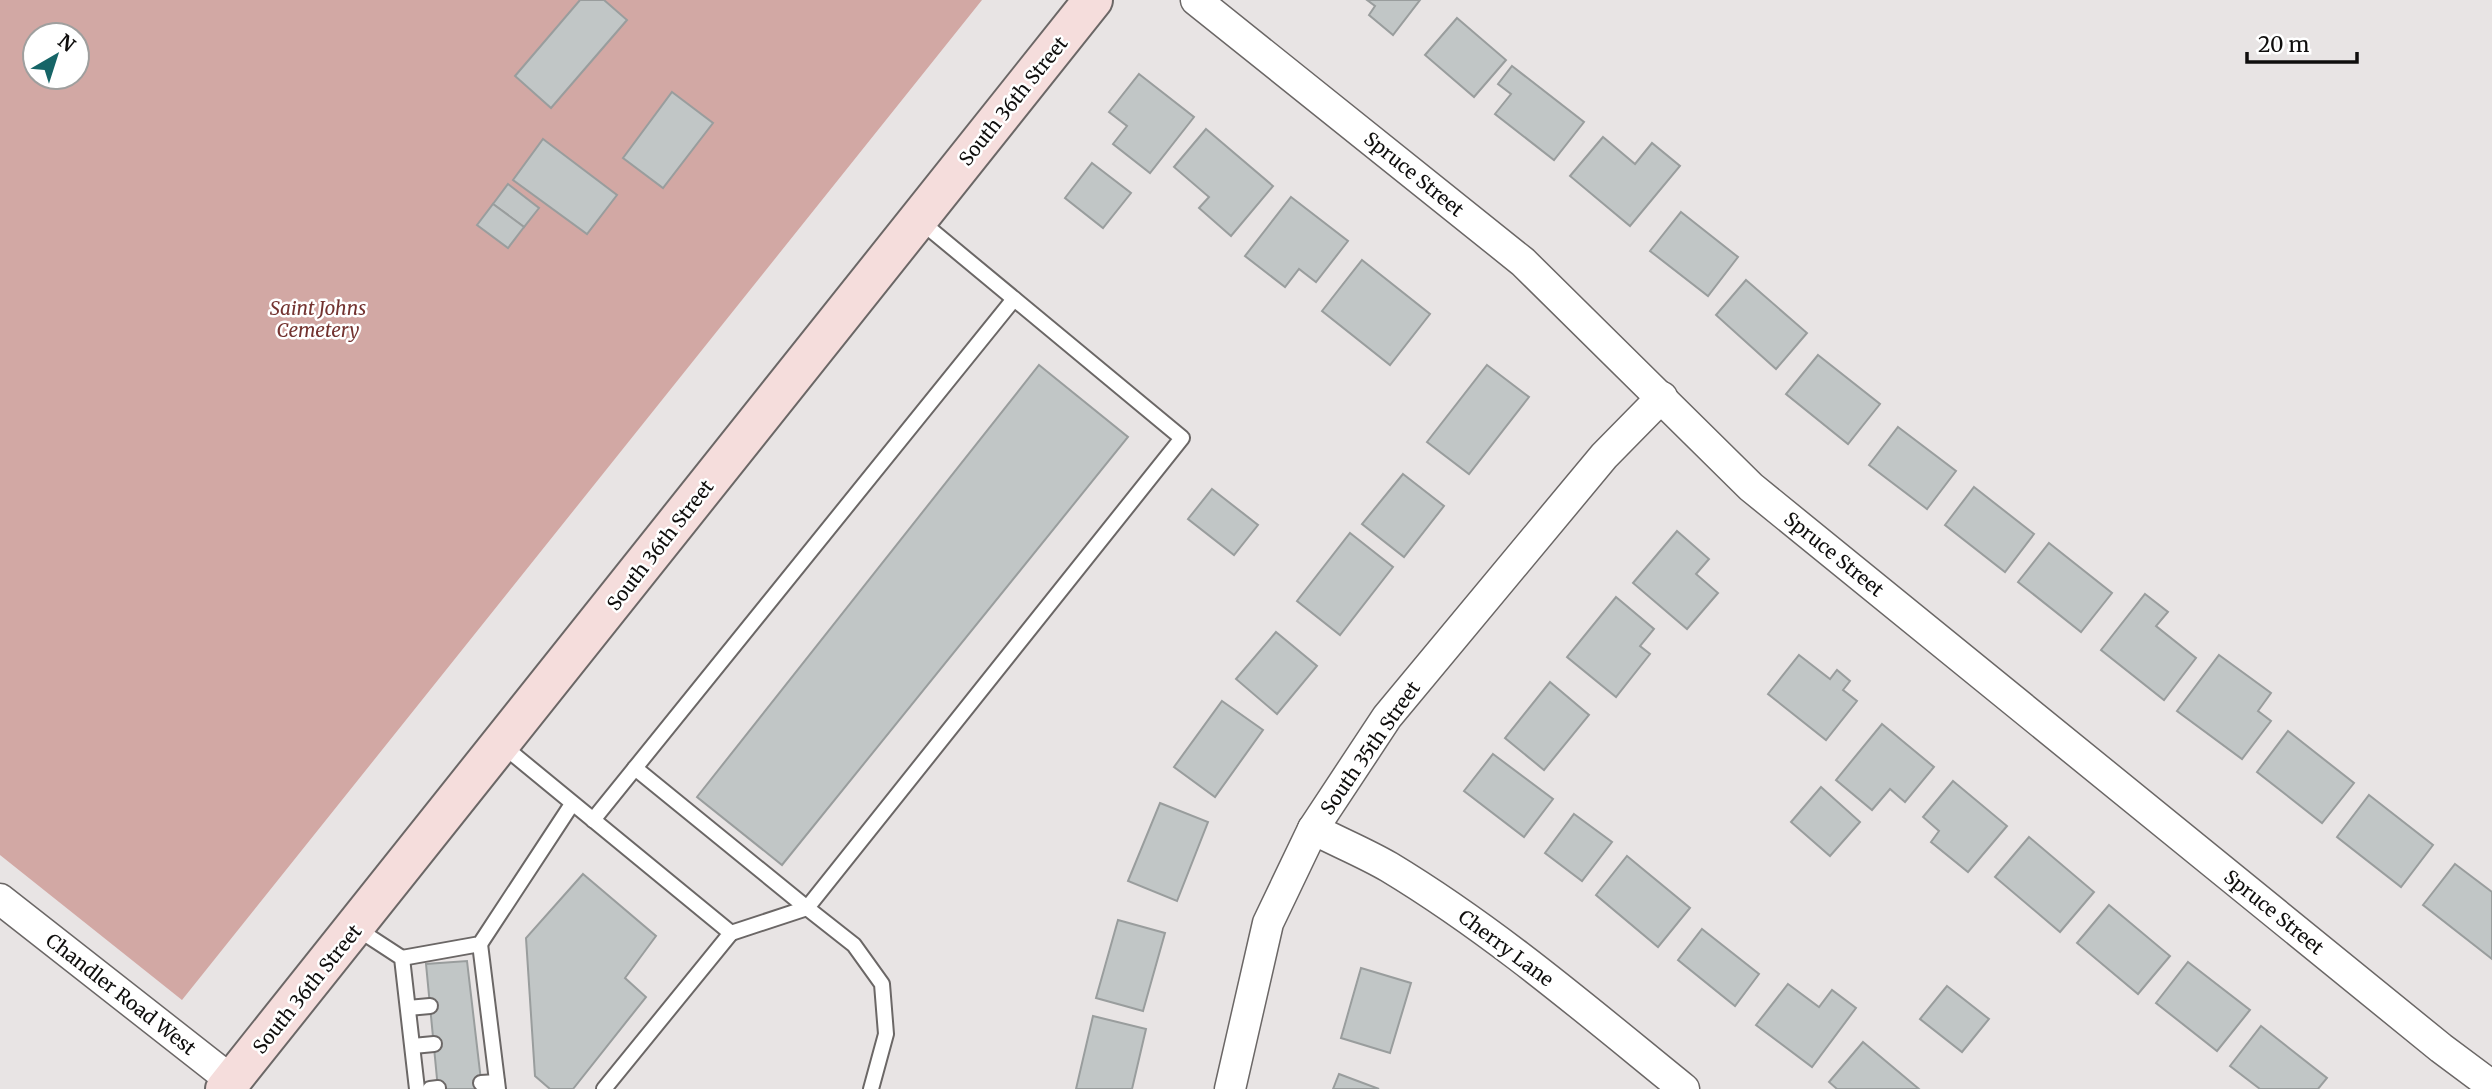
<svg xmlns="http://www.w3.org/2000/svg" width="2492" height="1089" font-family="Merriweather,serif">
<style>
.green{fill:#d2a8a4;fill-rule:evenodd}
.building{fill:#c1c6c6;stroke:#999d9d;stroke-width:2}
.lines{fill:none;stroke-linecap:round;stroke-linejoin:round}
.lane-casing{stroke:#6b6766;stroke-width:18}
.street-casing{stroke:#6b6766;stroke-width:33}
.secondary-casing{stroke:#6b6766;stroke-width:42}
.lane{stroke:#fff;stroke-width:14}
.street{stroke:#fff;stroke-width:30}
.secondary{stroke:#f5dddc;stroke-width:38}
.labels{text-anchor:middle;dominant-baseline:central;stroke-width:5;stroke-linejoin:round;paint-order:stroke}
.street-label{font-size:19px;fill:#0f0e0d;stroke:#fff}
.park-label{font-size:19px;font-style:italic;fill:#733330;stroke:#fff}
</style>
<rect width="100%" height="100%" fill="#e8e4e4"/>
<path class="green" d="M0,0H982L182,1000L0,855ZM35,35H77V77H35Z"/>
<g class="building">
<polygon points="580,0 604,0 627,20 551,108 515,76"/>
<polygon points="1367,0 1420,0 1393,35 1369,15 1375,6"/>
<polygon points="1457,18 1506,60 1474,97 1425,55"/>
<polygon points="1512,66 1584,122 1554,160 1495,114 1511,94 1498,84"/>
<polygon points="1139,74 1194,117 1150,173 1113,144 1127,126 1109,112"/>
<polygon points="672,92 713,123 663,188 623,158"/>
<polygon points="1206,129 1273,186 1231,236 1199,208 1209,197 1174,167"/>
<polygon points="1603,137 1635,164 1652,143 1680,166 1630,226 1570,176"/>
<polygon points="543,139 617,195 587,234 513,180"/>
<polygon points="1092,163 1131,193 1103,228 1065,198"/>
<polygon points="508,184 539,208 524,227 493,204"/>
<polygon points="1291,197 1348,241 1316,282 1299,269 1285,287 1245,256"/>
<polygon points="493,204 524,227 508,248 477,225"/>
<polygon points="1681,212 1738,257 1708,296 1650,251"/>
<polygon points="1362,260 1430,314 1390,365 1322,311"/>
<polygon points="1746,280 1807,333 1776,369 1716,315"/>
<polygon points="1818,355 1880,404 1848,444 1786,394"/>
<polygon points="1039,365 1128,437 782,865 697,797"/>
<polygon points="1487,365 1529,397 1469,474 1427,442"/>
<polygon points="1898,427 1956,471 1927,509 1869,465"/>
<polygon points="1403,474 1444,506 1404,557 1362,524"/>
<polygon points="1974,487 2034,534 2005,572 1945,525"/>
<polygon points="1212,489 1258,525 1234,555 1188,519"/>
<polygon points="1677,531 1709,559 1696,574 1718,593 1687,629 1633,583"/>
<polygon points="1350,533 1393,567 1340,635 1297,601"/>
<polygon points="2049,543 2112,593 2081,632 2018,582"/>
<polygon points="2145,594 2168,612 2156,626 2196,658 2164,700 2101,650"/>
<polygon points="1616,597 1654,629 1640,646 1650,654 1616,697 1567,657"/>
<polygon points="1276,632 1317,666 1277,714 1236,679"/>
<polygon points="1799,655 1830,679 1837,670 1850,681 1843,690 1857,701 1826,740 1768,694"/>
<polygon points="2219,655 2271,693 2258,711 2271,721 2242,759 2177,711"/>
<polygon points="1550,682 1589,715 1544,770 1505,738"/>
<polygon points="1222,701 1263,730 1215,797 1174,767"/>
<polygon points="1882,724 1934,767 1905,802 1890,789 1872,810 1836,780"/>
<polygon points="2288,731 2354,783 2322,823 2257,772"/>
<polygon points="1493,754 1553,799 1524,837 1464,791"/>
<polygon points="1953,781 2007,826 1968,872 1931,842 1939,831 1923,817"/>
<polygon points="1821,787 1860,822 1830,856 1791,822"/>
<polygon points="2369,795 2433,845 2401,887 2337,837"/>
<polygon points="1160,803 1208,822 1177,901 1128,881"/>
<polygon points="1574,814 1612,842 1582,881 1545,853"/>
<polygon points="2029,837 2094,892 2060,932 1995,877"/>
<polygon points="1627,856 1690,908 1658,947 1596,895"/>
<polygon points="2455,864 2492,892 2492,959 2423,905"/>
<polygon points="583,874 656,936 625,978 646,997 573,1089 550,1089 535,1076 526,938"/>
<polygon points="2109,905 2170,956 2138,994 2077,943"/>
<polygon points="1118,920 1165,933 1143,1011 1096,998"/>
<polygon points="1702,929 1759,974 1735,1006 1678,960"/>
<polygon points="467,961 482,1089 438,1089 426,964"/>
<polygon points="2188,962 2250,1010 2217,1051 2156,1003"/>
<polygon points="1361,968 1411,983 1390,1053 1341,1038"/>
<polygon points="1788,984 1819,1007 1832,990 1856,1008 1812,1067 1756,1025"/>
<polygon points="1947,986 1989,1019 1962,1052 1920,1019"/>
<polygon points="1093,1016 1146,1029 1132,1089 1076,1089"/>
<polygon points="2261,1026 2327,1078 2318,1089 2260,1089 2230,1066"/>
<polygon points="1863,1042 1919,1089 1837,1089 1829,1082"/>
<polygon points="1339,1074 1379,1089 1333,1089"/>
</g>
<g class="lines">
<g class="lane-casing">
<g id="lane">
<polyline points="502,745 731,933 604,1089"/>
<polyline points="635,768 807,908"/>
<polyline points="593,820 1014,299"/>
<polyline points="356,928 402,958 417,1089"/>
<polyline points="731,933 807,908"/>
<polyline points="480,944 498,1089"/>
<polyline points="402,958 480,944 572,804"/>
<polyline points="408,1008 430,1006"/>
<polyline points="413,1046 434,1044"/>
<polyline points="481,1083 497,1082"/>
<polyline points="430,1089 438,1088"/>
<polyline points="871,1089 886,1034 882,984 854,945 807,908 1182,438 919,220"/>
</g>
</g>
<g class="street-casing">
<g id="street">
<polyline points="1196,0 1523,262 1751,487 2441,1048 2492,1086"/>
<path d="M1313,829C1338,842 1365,853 1389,867C1495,931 1589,1012 1684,1089"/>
<polyline points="0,899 232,1081"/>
<polyline points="1230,1089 1268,923 1313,829 1387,717 1604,456 1662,397"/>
</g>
</g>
<g class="secondary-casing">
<polyline id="secondary" points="225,1089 1093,0"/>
</g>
<use href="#lane" class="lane"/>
<use href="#street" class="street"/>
<use href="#secondary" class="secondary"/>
</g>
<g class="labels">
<g class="street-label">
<text transform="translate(1013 101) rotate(-51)">South 36th Street</text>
<text transform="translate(1414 174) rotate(39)">Spruce Street</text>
<text transform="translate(660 545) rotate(-52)">South 36th Street</text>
<text transform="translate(1834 554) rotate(39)">Spruce Street</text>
<text transform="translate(1370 748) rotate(-55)">South 35th Street</text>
<text transform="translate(2274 912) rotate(39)">Spruce Street</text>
<text transform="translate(1506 948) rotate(37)">Cherry Lane</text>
<text transform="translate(307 989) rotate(-51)">South 36th Street</text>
<text transform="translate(121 994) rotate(38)">Chandler Road West</text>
</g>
<g class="park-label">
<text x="318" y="308">Saint Johns<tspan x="318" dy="22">Cemetery</tspan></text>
</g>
</g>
<g transform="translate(56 56) rotate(39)"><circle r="33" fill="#ffffff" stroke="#9f9f9e" stroke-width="2"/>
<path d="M0-5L12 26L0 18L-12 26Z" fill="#166567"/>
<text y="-10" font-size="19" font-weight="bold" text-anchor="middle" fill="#0f0e0d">N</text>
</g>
<path d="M2247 52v10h110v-10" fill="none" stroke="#0f0e0d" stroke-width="3.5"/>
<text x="2258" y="52" font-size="21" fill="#0f0e0d" stroke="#ffffff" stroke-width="5" paint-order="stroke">20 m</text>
</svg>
